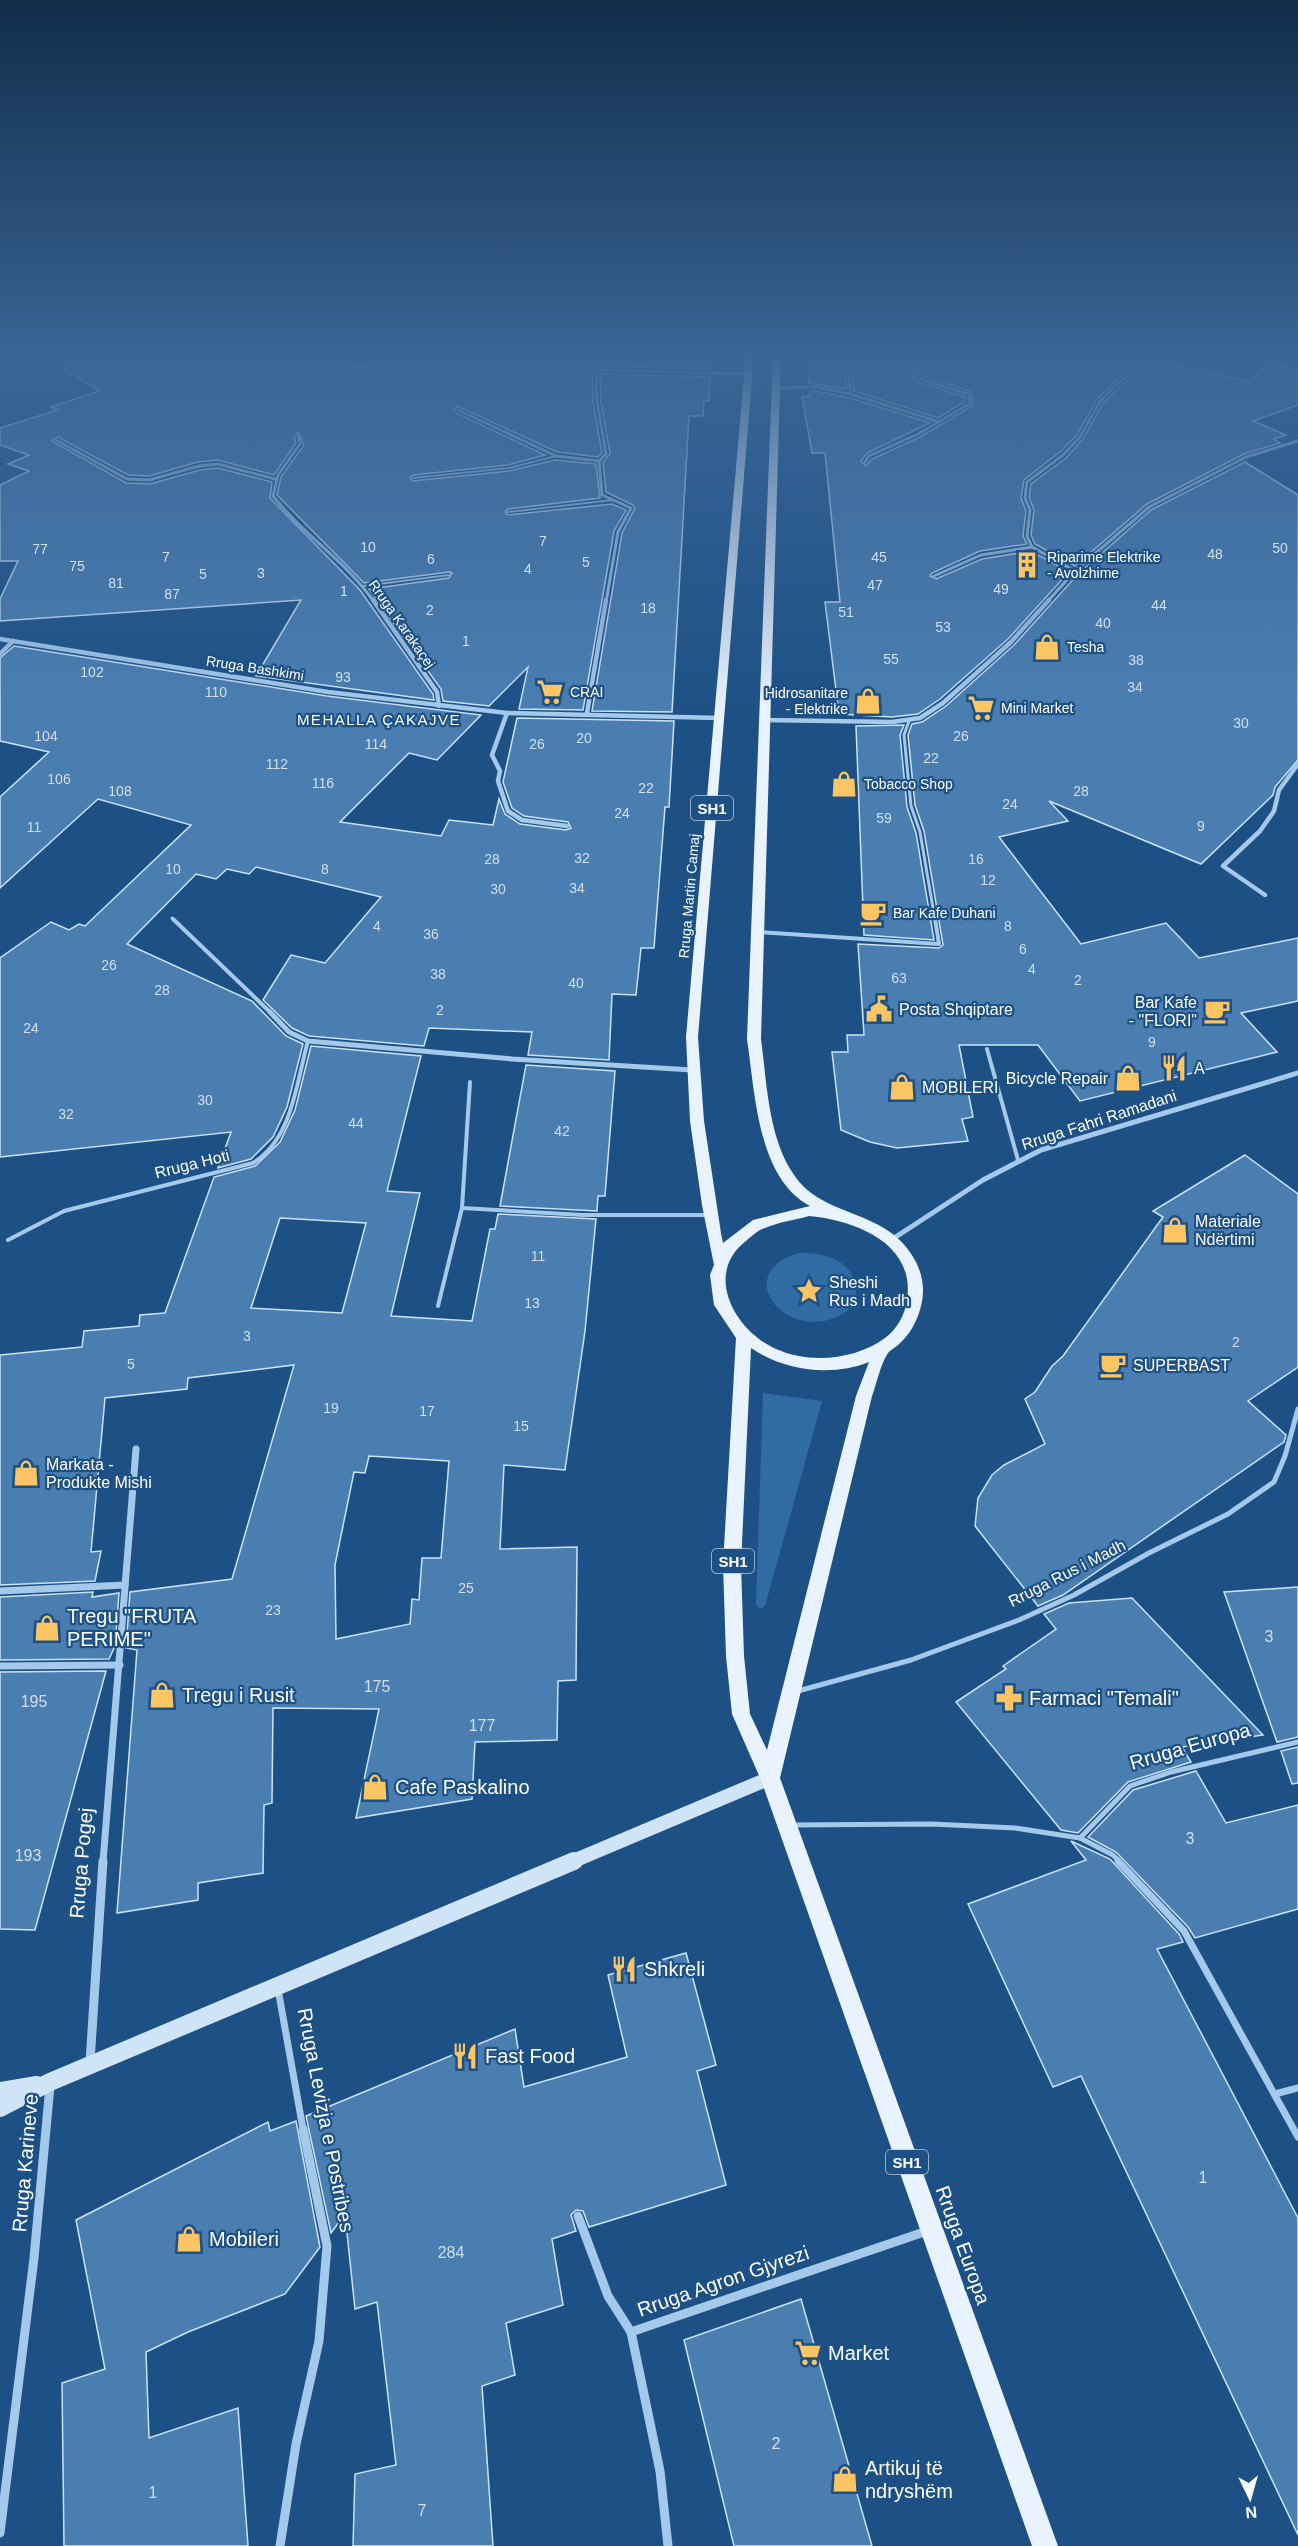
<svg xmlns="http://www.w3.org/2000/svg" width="1298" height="2546" font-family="Arial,sans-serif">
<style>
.green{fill:#306ca3}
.building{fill:#4a7eb1;stroke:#cae2f8;stroke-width:1.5;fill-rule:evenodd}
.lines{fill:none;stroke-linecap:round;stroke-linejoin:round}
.street-tunnel{stroke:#3f6b98;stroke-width:3;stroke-dasharray:3 1.5;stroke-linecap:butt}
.lane-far4{stroke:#a5c9eb;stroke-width:2}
.lane-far3{stroke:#a5c9eb;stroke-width:3}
.lane-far2{stroke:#a5c9eb;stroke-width:4}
.lane-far1{stroke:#a5c9eb;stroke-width:5}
.lane{stroke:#a5c9eb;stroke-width:7}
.street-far4{stroke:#a5c9eb;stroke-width:3}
.street-far3{stroke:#a5c9eb;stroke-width:4.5}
.street-far2{stroke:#a5c9eb;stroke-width:5}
.street-far1{stroke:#a5c9eb;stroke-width:7}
.street{stroke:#a5c9eb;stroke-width:9}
.secondary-far1{stroke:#d0e4f8;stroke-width:14}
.secondary{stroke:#d0e4f8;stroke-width:18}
.primary{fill:#e9f3fe;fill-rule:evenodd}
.labels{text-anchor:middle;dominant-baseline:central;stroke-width:4.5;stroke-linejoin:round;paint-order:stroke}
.number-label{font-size:14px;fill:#d2dfec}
.far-poi-label{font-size:14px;fill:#fff;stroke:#1d5186;text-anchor:start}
.far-street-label{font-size:14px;fill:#fff;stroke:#1d5186}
.far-neighbourhood-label{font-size:15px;letter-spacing:1.5px;fill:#fff;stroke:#1d5186}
.shield{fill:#1d5186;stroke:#bbcbdb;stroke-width:1.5}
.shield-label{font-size:15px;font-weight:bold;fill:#fff}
.poi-label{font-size:16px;fill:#fff;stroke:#1d5186;text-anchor:start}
.street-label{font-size:16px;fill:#fff;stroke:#1d5186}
.near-number-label{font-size:16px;fill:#d2dfec}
.near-poi-label{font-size:20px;fill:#fff;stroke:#1d5186;text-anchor:start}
.near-street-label{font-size:20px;fill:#fff;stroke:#1d5186}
</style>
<rect width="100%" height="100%" fill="#1d5186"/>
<g class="green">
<path d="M799,1253C813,1253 826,1254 838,1261C860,1274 864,1304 839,1316C785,1342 730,1273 799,1253Z"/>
<polygon points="763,1393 822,1401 765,1606 760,1609 756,1605"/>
</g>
<g class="building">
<polygon points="106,354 326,354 358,368 413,354 574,354 592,371 593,402 602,453 598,457 557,452 457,406 454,410 456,413 545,455 508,465 413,475 410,478 413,481 509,471 555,460 596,464 600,498 508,509 505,512 508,515 612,504 626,510 614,531 583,710 519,709 528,667 489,706 443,701 441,689 369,589 449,578 452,573 449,572 364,583 277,495 281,477 304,445 298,432 294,436 296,443 274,475 218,460 198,462 149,476 128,475 58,437 52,441 126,483 150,484 200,470 218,468 272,482 270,498 360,590 433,694 434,700 256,676 301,600 0,621 0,599 18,561 0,561 0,485 29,471 8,464 29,455 0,445 0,428 58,410 51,407 100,391 60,367"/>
<polygon points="582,354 711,354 710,369 597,366"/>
<polygon points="807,354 842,354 847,389 809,383"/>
<polygon points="850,354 908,354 914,381 965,397 966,401 938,418 854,391"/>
<polygon points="916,354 1128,354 1141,357 1097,399 1077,435 1060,452 1024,480 1021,498 1026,511 1023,536 1027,544 980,551 932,573 930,576 936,579 982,559 1031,551 1069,572 1008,639 940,699 918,714 892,717 839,714 825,602 840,602 825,453 812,453 802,397 810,396 810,391 816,391 850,398 930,423 867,453 861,461 866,466 872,459 920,437 974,405 970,391 919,375"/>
<polygon points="1150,359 1249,381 1269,362 1298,369 1298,405 1253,421 1286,435 1274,439 1280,443 1244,454 1147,504 1075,566 1035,544 1031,535 1034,510 1029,497 1031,484 1066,458 1083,439 1103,403"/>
<polygon points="600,374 710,377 709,401 704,401 703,416 689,416 672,712 592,711 622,533 635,508 633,505 606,492 603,462 610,454 601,402"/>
<polygon points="1245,462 1298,495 1298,760 1275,787 1273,795 1201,864 1049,801 1068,821 999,837 1081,944 1166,923 1199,958 1298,938 1298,1001 1241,1013 1277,1052 1080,1101 1038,1045 959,1045 973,1117 962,1119 968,1141 897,1148 870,1142 841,1130 832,1052 848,1052 847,1035 864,1035 858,944 939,948 943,945 924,831 915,805 908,735 912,724 922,722 946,706 1014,645 1078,574 1151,510"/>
<polygon points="14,646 327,696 481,715 437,760 409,753 340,822 441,836 449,820 493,825 499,799 505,814 520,824 566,830 571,828 568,822 524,816 512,808 503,782 517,718 674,721 669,807 665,807 654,948 641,948 636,995 612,994 609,1060 528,1055 532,1032 429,1028 424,1046 309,1036 292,1028 263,1000 291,955 325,963 381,897 256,867 249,874 227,869 216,879 196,874 127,944 252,1001 286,1036 303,1044 287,1107 273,1137 251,1159 218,1168 231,1132 0,1157 0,958 51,922 69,930 79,924 85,926 191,825 98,799 0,888 0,797 49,752 0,741 0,658"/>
<polygon points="904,725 900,735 907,807 916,833 934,940 864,935 856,726"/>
<path d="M311,1046L421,1056L387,1191L420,1193L391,1316L472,1321L490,1229H495L498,1214L596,1219L585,1331L565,1470L504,1465L500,1549L577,1547L576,1680L558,1681L557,1740L475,1742L472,1799L356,1818L379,1709L273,1708L272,1803L264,1805L263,1873L198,1883V1900L117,1913L137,1650L126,1648L130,1592L232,1579L294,1365L188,1378L187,1389L105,1398L91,1552L101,1551L95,1581L0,1585V1355L82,1347L84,1331L139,1326L140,1315L165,1313L214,1177L255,1166L280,1142L295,1110ZM280,1218L366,1223L342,1313L251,1308ZM369,1456L449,1461L441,1558H422L419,1600L412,1599L410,1624L336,1639L335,1565L354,1472L365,1473Z"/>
<polygon points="526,1065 615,1071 605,1196 598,1196 597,1211 500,1206"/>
<polygon points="1245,1155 1298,1194 1298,1367 1248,1401 1286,1435 1284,1442 1063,1595 1038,1606 975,1526 978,1498 992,1475 1004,1465 1045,1444 1025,1399 1035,1392 1052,1366 1063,1356 1163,1217 1153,1211"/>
<polygon points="1298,1587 1298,1737 1277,1742 1224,1592"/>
<polygon points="93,1592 92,1597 119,1593 115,1646 109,1659 0,1660 0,1597"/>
<polygon points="1132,1598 1263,1735 1182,1747 1191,1762 1128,1782 1078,1833 1061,1830 956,1702 1006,1669 1003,1666 1056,1629 1044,1614 1069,1603"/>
<polygon points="106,1671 35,1930 0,1929 0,1672"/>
<polygon points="1298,1747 1298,1783 1292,1784 1281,1751"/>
<polygon points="1196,1771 1226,1823 1298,1805 1298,1909 1195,1938 1188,1927 1116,1852 1088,1837 1133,1790"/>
<polygon points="1071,1841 1110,1859 1179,1934 1183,1942 1157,1949 1298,2218 1298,2535 1081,2076 1053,2087 968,1904 1086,1860"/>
<polygon points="686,1953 716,2065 697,2071 726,2185 589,2227 583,2211 576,2210 571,2215 576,2231 552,2239 563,2305 506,2323 515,2375 482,2386 493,2546 353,2546 355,2474 396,2465 377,2302 355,2309 345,2214 331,2233 306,2116 515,2029 524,2087 627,2057 608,1975"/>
<polygon points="296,2121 320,2247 285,2294 188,2332 146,2352 149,2438 238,2408 248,2546 64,2546 62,2383 105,2369 76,2220 268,2122 270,2131"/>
<polygon points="801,2299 872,2546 734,2546 684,2340"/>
</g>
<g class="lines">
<polyline class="street-tunnel" points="679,364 680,354"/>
<g class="lane-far4">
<polyline points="577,354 596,370"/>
<polyline points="413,478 509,468 556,456"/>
<polyline points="508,512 613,500"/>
<polyline points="363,586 449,575"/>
</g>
<g class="lane-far3">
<polyline points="909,721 904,735 911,806 920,832 935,920"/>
<polyline points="172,918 174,920"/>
</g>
<g class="lane-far2">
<polyline points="173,919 270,1012"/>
<polyline points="758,932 939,944 935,919"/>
<polyline points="987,1049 1018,1160"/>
<polyline points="462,1208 583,1215 708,1215"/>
<path d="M8,1240L64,1211L253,1163C293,1138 296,1083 308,1041"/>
<polyline points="438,1306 462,1208 470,1082"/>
</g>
<g class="lane-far1">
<polyline points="798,1691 911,1660 1019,1620 1074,1595 1149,1553 1228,1514 1274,1482 1285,1456 1298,1409"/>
<polyline points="793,1825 932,1824 1015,1828 1080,1838 1113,1855 1120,1862"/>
<polyline points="1080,1838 1130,1786 1171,1772 1298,1742"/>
</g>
<g class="lane">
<polyline points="1118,1861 1184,1931 1298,2137"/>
<polyline points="278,1989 303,2129"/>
<polyline points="1275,2094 1298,2088"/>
</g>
<g class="street-far4">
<polyline points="846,354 851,394 939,422"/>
<polyline points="776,388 816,387 851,394"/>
<polyline points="458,410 556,456 599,461"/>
<path d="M298,436L300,444L278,475L273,496C303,535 346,561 374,602"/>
<polyline points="56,440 127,479 149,480 199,466 218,464 275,479"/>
<polyline points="599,461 606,454 597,402 596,370 749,374"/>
<polyline points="599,461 602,495 631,508 618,532 606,602"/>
<polyline points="865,462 869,456 918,434 971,403 968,394 916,378 912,354"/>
<polyline points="1075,571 1032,547 1027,536 1030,510 1025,498 1027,482 1063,455 1080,437 1100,401 1150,354"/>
<polyline points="934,576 981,555 1032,547"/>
<polyline points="1047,602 1075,571 1149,507 1246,457 1298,441"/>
</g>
<g class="street-far3">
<polyline points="373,600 437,692 439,706"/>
<polyline points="0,639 328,692 507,713 719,718"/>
<polyline points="0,654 13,641"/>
<polyline points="507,713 492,755 500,771 498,781 508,811 522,820 567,826"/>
<polyline points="587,713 606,600"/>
<polyline points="764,720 892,722 920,718 943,703 1011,642 1049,600"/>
<polyline points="1265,895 1223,866 1260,831 1274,811 1279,790 1298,764"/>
</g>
<g class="street-far2">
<polyline points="270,1012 289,1032 308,1041 512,1059 692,1070"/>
<polyline points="891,1240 983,1180 1041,1150 1298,1073"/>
</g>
<g class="street-far1">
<polyline points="0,1591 125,1585"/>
<polyline points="0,1666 120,1665"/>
<polyline points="103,1862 136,1449"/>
</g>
<g class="street">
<polyline points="90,2062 103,1861"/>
<polyline points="578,2216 608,2296 631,2332"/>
<polyline points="0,2533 34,2258 50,2086"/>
<polyline points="280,2546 296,2444 319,2341 327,2246 303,2129"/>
<polyline points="668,2546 660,2471 631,2332 927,2231"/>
</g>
<polyline class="secondary-far1" points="571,1862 770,1778"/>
<g class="secondary">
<polyline points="0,2091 37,2085"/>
<polyline points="0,2108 50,2082 574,1861"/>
</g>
<path class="primary" d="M746,354H754L698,1037L704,1121L721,1233L723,1243L753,1220L810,1206C757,1178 755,1091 747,1039L773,354H781L761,1039C767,1083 768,1137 794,1175C824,1220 888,1207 916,1262C923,1276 925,1291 921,1306C918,1320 909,1336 898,1345C895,1348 890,1350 888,1353C880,1365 877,1383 872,1396L780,1778L1058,2546H1032L761,1780L732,1714L726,1656L723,1565L736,1338L714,1305L710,1275L714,1265L702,1205L690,1121L686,1037ZM809,1216C854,1220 916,1243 907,1300C905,1315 897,1329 885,1338C855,1360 810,1364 776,1349C735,1331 703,1274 746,1241C752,1236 758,1230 765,1228C779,1222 795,1220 809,1216ZM751,1348C784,1371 832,1377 869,1362L856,1396L767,1750L750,1714L744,1656L741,1565Z"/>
</g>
<linearGradient id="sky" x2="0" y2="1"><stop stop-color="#102d4a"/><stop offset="0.5" stop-color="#3a6595"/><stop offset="1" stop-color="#3a6595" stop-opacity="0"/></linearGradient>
<rect width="1298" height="710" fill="url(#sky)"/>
<defs>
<g id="building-bare" transform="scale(2.07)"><path d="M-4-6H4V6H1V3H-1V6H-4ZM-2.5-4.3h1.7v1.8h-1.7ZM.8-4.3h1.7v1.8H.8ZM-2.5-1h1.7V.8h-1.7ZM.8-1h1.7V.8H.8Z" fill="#fbc563" stroke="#1d5186" stroke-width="2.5" paint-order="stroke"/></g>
<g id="shop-bare" transform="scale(2.07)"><path d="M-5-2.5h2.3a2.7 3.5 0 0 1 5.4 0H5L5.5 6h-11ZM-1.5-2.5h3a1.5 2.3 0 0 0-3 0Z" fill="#fbc563" stroke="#1d5186" stroke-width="2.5" paint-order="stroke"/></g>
<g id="supermarket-bare" transform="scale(2.07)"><path d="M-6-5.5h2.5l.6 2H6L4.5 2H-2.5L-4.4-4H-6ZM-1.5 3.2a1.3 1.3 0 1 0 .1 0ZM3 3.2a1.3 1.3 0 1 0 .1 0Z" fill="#fbc563" stroke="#1d5186" stroke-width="2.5" paint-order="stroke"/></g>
<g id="cafe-bare" transform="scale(2.07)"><path d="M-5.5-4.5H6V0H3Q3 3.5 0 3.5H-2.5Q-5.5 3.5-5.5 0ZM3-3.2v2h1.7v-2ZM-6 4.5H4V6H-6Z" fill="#fbc563" stroke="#1d5186" stroke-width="2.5" paint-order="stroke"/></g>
<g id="civic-bare" transform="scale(2.07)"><path d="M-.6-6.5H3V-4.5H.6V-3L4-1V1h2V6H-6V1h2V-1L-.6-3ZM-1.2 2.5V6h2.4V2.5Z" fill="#fbc563" stroke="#1d5186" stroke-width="2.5" paint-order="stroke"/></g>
<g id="restaurant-bare" transform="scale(2.07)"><path d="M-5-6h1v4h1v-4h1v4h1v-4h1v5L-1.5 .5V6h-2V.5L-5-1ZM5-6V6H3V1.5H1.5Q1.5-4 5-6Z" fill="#fbc563" stroke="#1d5186" stroke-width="2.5" paint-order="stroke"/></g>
<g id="sight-bare" transform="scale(2.07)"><path d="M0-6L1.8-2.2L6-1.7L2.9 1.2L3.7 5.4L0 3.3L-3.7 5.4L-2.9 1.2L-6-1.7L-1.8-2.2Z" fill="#fbc563" stroke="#1d5186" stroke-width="2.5" paint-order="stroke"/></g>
<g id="pharmacy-bare" transform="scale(2.07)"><path d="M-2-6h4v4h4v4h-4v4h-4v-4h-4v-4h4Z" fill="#fbc563" stroke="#1d5186" stroke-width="2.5" paint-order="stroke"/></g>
</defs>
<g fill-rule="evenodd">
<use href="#building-bare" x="1027" y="565"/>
<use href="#shop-bare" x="1047" y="647"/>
<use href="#supermarket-bare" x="550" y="692"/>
<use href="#shop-bare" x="868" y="701"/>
<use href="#supermarket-bare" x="981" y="708"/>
<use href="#shop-bare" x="844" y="784"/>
<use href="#cafe-bare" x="873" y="913"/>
<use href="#civic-bare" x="879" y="1009"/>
<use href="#cafe-bare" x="1217" y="1011"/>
<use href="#restaurant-bare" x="1174" y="1068"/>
<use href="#shop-bare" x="1128" y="1078"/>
<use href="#shop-bare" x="902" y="1087"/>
<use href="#shop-bare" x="1175" y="1230"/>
<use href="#sight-bare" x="809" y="1291"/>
<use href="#cafe-bare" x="1113" y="1365"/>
<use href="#shop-bare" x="26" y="1473"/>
<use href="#shop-bare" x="47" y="1628"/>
<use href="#shop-bare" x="162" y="1695"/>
<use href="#pharmacy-bare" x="1009" y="1698"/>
<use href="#shop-bare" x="375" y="1787"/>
<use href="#restaurant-bare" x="624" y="1969"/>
<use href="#restaurant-bare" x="465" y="2056"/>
<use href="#shop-bare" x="189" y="2239"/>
<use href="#supermarket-bare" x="808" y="2353"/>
<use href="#shop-bare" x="845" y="2479"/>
</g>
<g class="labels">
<g class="number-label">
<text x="543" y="541">7</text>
<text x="368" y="547">10</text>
<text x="1280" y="548">50</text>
<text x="40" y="549">77</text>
<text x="1215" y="554">48</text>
<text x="166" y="557">7</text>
<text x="879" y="557">45</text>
<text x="431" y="559">6</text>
<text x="586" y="562">5</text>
<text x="77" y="566">75</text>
<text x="528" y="569">4</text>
<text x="261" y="573">3</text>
<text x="203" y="574">5</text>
<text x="116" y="583">81</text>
<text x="875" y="585">47</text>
<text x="1001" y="589">49</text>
<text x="344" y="591">1</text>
<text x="172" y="594">87</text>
<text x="1159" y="605">44</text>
<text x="648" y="608">18</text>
<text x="430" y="610">2</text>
<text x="846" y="612">51</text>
<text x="1103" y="623">40</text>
<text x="943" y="627">53</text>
<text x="466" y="641">1</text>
<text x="891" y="659">55</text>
<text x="1136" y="660">38</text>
<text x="92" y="672">102</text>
<text x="343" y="677">93</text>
<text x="1135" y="687">34</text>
<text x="216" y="692">110</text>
<text x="1241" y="723">30</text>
<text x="46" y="736">104</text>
<text x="961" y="736">26</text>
<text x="584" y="738">20</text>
<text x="376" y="744">114</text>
<text x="537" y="744">26</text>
<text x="931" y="758">22</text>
<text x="277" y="764">112</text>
<text x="59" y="779">106</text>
<text x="323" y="783">116</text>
<text x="646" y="788">22</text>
<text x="120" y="791">108</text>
<text x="1081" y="791">28</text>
<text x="1010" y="804">24</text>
<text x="622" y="813">24</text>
<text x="884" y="818">59</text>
<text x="1201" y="826">9</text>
<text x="34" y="827">11</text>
<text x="582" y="858">32</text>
<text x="492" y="859">28</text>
<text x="976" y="859">16</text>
<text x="173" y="869">10</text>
<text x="325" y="869">8</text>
<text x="988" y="880">12</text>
<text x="577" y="888">34</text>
<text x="498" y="889">30</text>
<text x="377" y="926">4</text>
<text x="1008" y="926">8</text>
<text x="431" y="934">36</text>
<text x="1023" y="949">6</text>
<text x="109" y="965">26</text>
<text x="1032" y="969">4</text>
<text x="438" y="974">38</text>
<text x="899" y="978">63</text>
<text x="1078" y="980">2</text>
<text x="576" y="983">40</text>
<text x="162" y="990">28</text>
<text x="440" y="1010">2</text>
<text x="31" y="1028">24</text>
<text x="1152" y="1042">9</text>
<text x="205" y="1100">30</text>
<text x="66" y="1114">32</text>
<text x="356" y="1123">44</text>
<text x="562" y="1131">42</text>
<text x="538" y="1256">11</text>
<text x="532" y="1303">13</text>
<text x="247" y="1336">3</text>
<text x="1236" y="1342">2</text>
<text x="131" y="1364">5</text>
<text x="331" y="1408">19</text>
<text x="427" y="1411">17</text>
<text x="521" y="1426">15</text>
<text x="466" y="1588">25</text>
<text x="273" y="1610">23</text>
</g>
<g class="far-poi-label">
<text x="1047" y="557">Riparime Elektrike<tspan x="1047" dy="16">- Avolzhime</tspan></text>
<text x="1067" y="647">Tesha</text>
<text x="570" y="692">CRAI</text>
<text x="848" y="693" text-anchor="end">Hidrosanitare<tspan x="848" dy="16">- Elektrike</tspan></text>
<text x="1001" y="708">Mini Market</text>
<text x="864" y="784">Tobacco Shop</text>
<text x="893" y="913">Bar Kafe Duhani</text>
</g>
<g class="far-street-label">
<text transform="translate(402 624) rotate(55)">Rruga Karakaçej</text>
<text transform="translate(255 668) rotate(9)">Rruga Bashkimi</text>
<text transform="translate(689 896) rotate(-85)">Rruga Martin Camaj</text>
</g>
<g class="far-neighbourhood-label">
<text x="379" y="719">MEHALLA ÇAKAJVE</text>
</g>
<g class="shield">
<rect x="691" y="796" width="42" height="24" rx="4.5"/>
<rect x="712" y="1549" width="42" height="24" rx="4.5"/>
<rect x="886" y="2150" width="42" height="24" rx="4.5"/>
</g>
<g class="shield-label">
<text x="712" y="808">SH1</text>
<text x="733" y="1561">SH1</text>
<text x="907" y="2162">SH1</text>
</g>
<g class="poi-label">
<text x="1197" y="1002" text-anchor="end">Bar Kafe<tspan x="1197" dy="18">- "FLORI"</tspan></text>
<text x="899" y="1009">Posta Shqiptare</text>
<text x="1194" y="1068">A</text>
<text x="1108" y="1078" text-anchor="end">Bicycle Repair</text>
<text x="922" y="1087">MOBILERI</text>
<text x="1195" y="1221">Materiale<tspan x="1195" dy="18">Ndërtimi</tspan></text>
<text x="829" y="1282">Sheshi<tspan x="829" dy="18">Rus i Madh</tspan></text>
<text x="1133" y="1365">SUPERBAST</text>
<text x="46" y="1464">Markata -<tspan x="46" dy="18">Produkte Mishi</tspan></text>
</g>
<g class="street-label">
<text transform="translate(1099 1120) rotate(-18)">Rruga Fahri Ramadani</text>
<text transform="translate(192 1164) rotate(-14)">Rruga Hoti</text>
<text transform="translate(1067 1573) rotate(-27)">Rruga Rus i Madh</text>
</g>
<g class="near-number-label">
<text x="1269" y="1636">3</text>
<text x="377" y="1686">175</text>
<text x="34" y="1701">195</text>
<text x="482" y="1725">177</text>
<text x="1190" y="1838">3</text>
<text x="28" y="1855">193</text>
<text x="1203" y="2177">1</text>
<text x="451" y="2252">284</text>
<text x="776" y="2443">2</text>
<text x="153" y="2492">1</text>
<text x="422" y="2510">7</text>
</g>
<g class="near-poi-label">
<text x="67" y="1616">Tregu "FRUTA<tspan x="67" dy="23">PERIME"</tspan></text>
<text x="182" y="1695">Tregu i Rusit</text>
<text x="1029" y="1698">Farmaci "Temali"</text>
<text x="395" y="1787">Cafe Paskalino</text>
<text x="644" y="1969">Shkreli</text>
<text x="485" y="2056">Fast Food</text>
<text x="209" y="2239">Mobileri</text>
<text x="828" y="2353">Market</text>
<text x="865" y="2468">Artikuj të<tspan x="865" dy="23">ndryshëm</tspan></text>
</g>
<g class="near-street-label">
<text transform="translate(1190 1746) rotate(-16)">Rruga Europa</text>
<text transform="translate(81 1863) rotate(-85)">Rruga Pogej</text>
<text transform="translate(326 2120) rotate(79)">Rruga Levizja e Postribes</text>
<text transform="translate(25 2163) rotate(-85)">Rruga Karineve</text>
<text transform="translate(963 2245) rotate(70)">Rruga Europa</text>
<text transform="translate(723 2281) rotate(-19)">Rruga Agron Gjyrezi</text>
</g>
</g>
<g transform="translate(1250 2498) rotate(175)" stroke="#1d5186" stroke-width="4.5" paint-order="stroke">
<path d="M0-4.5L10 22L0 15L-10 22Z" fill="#ffffff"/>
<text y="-9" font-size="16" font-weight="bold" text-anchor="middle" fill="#ffffff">N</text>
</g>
</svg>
